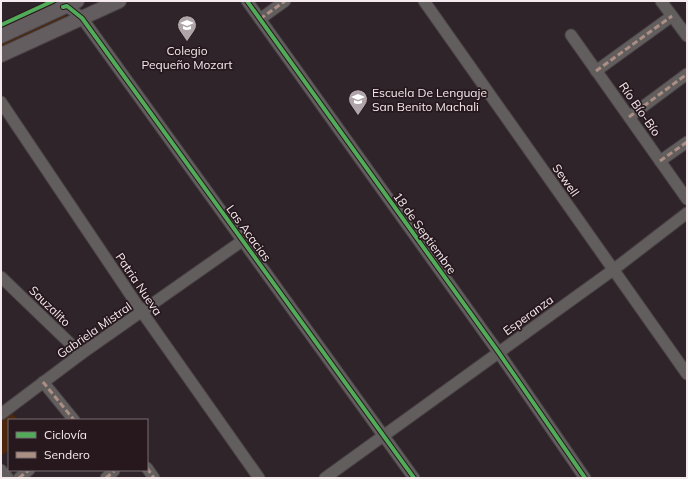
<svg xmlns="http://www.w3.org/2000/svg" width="688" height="479" font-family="Mulish,sans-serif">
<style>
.green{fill:#4b270d}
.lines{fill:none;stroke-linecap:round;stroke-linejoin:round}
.minor-casing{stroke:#494145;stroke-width:13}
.major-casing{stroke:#494145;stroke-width:16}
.minor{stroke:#625e5e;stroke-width:11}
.major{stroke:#645d5f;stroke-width:14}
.quiet{stroke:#ac8f84;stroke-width:3;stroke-dasharray:6 3;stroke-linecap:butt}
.cycleway-casing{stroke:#27181e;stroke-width:6}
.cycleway{stroke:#51ab58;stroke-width:4}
.labels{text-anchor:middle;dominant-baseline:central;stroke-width:3.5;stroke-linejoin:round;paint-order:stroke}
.poi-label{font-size:12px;fill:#f5eaee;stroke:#27181e}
.street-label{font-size:12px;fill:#f5eaee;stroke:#27181e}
</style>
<rect width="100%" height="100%" fill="#2e2429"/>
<g class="green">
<polygon points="63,12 67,19 1,50 1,41"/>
<polygon points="11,412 18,420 9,420 9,450 1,456 1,420"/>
</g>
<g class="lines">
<g class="minor-casing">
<g id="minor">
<polyline points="247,1 499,353 585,478"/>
<polyline points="424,1 687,374"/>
<polyline points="661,1 687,36"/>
<polyline points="63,7 67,6 82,18 414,478"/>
<polyline points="260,19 285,1"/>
<polyline points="571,35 687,199"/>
<polyline points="596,71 672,16"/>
<polyline points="1,102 142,312 259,478"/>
<polyline points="629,117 687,74"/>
<polyline points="660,161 687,142"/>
<polyline points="1,277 81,354"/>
<polyline points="43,382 74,420"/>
<polyline points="1,414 81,354 242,241"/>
<polyline points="147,468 154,478"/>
<polyline points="1,470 8,478"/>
<polyline points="19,478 29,470"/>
<polyline points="106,478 114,471"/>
<polyline points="325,478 613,270 687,213"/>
</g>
</g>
<g class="major-casing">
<g id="major">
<polyline points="1,36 77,1"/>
<polyline points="1,55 119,1"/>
</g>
</g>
<use href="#minor" class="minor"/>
<use href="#major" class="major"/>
<g class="quiet">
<polyline points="260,19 285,1"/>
<polyline points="596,71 672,16"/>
<polyline points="629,117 687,74"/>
<polyline points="660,161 687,142"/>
<polyline points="43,382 74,420"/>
<polyline points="147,468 154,478"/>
<polyline points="19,478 29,470"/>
<polyline points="106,478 114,471"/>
</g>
<g class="cycleway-casing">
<g id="cycleway">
<polyline points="247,1 499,353 585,478"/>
<polyline points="63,7 67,6 82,18 414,478"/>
<polyline points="1,25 53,1"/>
</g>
</g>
<use href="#cycleway" class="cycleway"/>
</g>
<defs>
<g id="school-pin" transform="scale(1)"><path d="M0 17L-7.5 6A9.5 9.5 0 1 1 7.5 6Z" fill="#afa5a9" stroke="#27181e"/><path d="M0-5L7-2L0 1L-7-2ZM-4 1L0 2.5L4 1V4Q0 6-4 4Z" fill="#fff"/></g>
</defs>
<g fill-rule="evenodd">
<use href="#school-pin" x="187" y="25"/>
<use href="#school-pin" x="358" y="99"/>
</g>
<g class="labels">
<g class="poi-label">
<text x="187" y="50">Colegio<tspan x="187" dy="14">Pequeño Mozart</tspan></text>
<text x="372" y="92" text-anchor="start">Escuela De Lenguaje<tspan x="372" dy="14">San Benito Machali</tspan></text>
</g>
<g class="street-label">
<text transform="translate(640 109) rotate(55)">Río Bío-Bío</text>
<text transform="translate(566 180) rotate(55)">Sewell</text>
<text transform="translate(249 233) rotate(54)">Las Acacias</text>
<text transform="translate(425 233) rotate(54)">18 de Septiembre</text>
<text transform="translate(139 284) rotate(56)">Patria Nueva</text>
<text transform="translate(50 306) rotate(44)">Sauzalito</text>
<text transform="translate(528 315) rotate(-36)">Esperanza</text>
<text transform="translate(94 330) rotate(-35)">Gabriela Mistral</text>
</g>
</g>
<rect width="688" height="479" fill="none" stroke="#f5eaee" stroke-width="4"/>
<rect x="8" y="419" width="140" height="52" fill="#27181e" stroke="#796c71"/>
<rect x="16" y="432" width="20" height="6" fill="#51ab58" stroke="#796c71"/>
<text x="44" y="439" font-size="12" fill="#f5eaee">Ciclovía</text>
<rect x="16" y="452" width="20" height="6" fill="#ac8f84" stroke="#796c71"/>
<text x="44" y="459" font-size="12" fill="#f5eaee">Sendero</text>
</svg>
